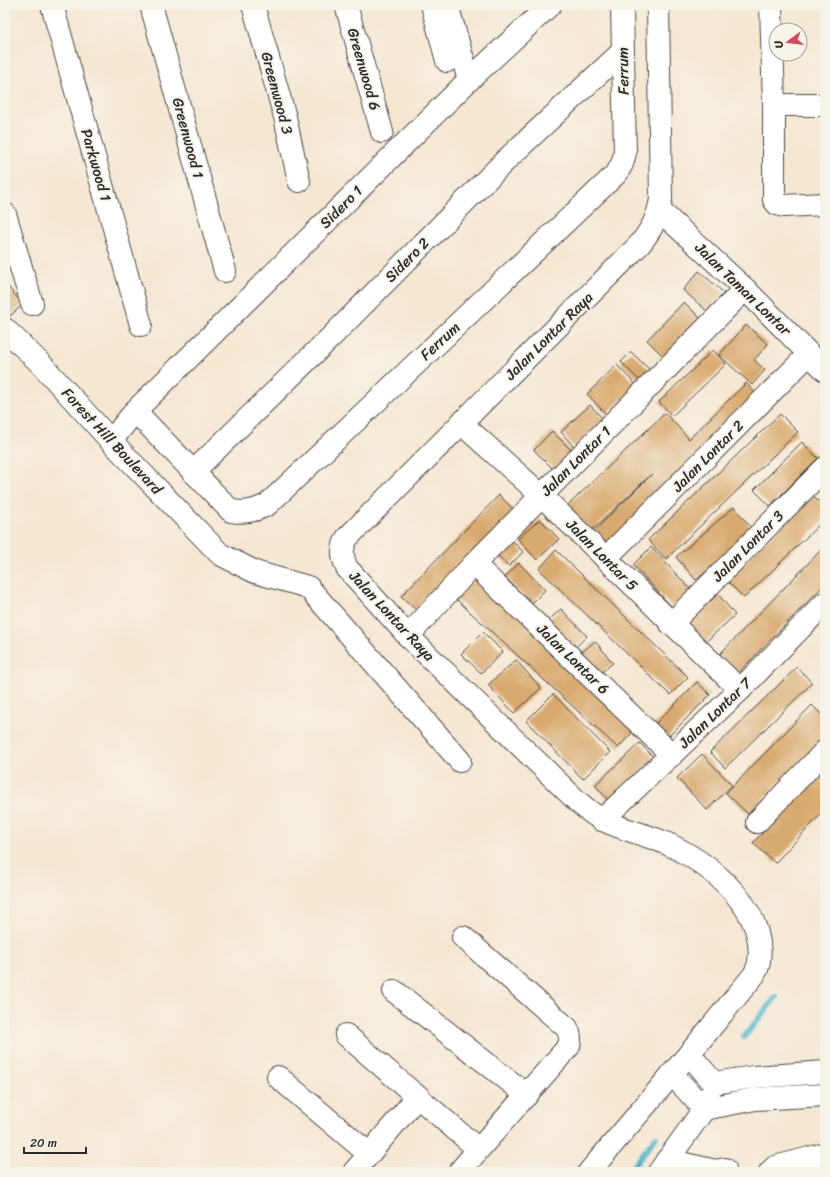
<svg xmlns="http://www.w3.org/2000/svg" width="830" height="1177" font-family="Sriracha,sans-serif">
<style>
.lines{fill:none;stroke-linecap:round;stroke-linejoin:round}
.stream{stroke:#4fb5cd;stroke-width:6}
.building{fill:#d9aa6f}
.minor-casing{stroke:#494744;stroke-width:24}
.minor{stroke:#fff;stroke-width:22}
.labels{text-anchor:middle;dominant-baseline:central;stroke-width:4;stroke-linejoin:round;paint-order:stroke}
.street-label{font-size:15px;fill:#2b2b2b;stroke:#f7f3e8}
</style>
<rect width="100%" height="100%" fill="#f7f3e8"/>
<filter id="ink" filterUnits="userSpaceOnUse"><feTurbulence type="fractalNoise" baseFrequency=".025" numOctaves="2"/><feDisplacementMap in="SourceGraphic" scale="8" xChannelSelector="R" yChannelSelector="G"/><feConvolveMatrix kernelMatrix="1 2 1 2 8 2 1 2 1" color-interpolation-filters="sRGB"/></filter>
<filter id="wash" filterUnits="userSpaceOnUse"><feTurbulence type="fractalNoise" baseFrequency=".012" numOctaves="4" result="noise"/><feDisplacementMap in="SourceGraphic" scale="16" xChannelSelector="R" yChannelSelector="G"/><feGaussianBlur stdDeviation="0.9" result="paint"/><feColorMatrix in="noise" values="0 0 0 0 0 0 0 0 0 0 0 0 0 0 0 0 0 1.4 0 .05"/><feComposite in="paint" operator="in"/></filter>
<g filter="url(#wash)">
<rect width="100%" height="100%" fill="#f5e7d2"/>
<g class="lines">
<g class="stream">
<polyline points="744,1037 776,997"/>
<polyline points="629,1172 656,1137"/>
</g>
</g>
<g id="blocks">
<g class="building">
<polygon points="699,271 724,293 708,312 683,290"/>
<polygon points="5,283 23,305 5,320"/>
<polygon points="684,302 707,325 670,363 647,340"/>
<polygon points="746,325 768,344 754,360 765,370 752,385 719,355"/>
<polygon points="713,350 726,364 672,416 659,402"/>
<polygon points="631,352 651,371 641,382 621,362"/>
<polygon points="617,365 637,386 606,414 587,394"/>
<polygon points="746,383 759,397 602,549 589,536 653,473 587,535 563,510 665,413 689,439"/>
<polygon points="590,405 604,420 574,447 561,432"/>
<polygon points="780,414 798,432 666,559 648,540"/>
<polygon points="552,431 573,452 554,470 534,450"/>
<polygon points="802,442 818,458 770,506 754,490"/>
<polygon points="499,495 515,511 418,612 401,596"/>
<polygon points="813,496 825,508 825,519 744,598 726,580"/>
<polygon points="734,507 754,531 696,580 676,557"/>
<polygon points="540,519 559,539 537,560 518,539"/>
<polygon points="512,540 523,552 509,566 497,555"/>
<polygon points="825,546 825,584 736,675 717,657"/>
<polygon points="651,547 691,590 672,607 633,565"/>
<polygon points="556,550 688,677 670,695 539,569"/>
<polygon points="519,563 545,590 531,604 505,577"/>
<polygon points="478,575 639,725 618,748 456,599"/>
<polygon points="718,594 735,615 702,645 684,625"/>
<polygon points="561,609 587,636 574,649 547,622"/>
<polygon points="483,632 503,652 481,673 461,654"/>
<polygon points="595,641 613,663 599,674 581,653"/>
<polygon points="516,660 541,688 514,713 488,685"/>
<polygon points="797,667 812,683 725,768 710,752"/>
<polygon points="697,682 710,695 667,738 654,725"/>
<polygon points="553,694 610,752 583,779 526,721"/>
<polygon points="812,705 825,718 825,736 748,814 726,793"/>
<polygon points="640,743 655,759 609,801 595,785"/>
<polygon points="702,754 732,785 707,810 677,778"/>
<polygon points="825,765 825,810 775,863 753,843"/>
</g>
</g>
</g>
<g filter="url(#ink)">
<use href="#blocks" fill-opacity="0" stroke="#494744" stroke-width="1"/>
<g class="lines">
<g class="minor-casing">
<g id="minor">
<polyline points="52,5 141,325"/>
<polyline points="151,5 225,271"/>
<polyline points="253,5 285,117 299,181"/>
<polyline points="346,5 382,132"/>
<polyline points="432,5 447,61"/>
<polyline points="447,5 469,80"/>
<polyline points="771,5 774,105 774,200 777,204 784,206 825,204"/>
<polyline points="774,105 825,105"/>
<polyline points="659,210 745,289 825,370"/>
<polyline points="5,214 32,304"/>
<polyline points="5,329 42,365 111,441 220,554 255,572 308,587 460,761"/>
<path d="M135,411L231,511C245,513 254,511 267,505L617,173L622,164L625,153L622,5"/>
<polyline points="461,423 542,496 740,690"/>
<polyline points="111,441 135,411 469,80 550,5"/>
<polyline points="193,472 333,335 507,159 623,51"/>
<polyline points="606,558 809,354"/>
<polyline points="474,564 672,755"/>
<polyline points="671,624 825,468"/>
<polyline points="408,636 474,564 745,289"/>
<polyline points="602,820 740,690 825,603"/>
<polyline points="757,822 825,751"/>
<polyline points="394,991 527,1095"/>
<polyline points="346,1035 478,1149"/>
<polyline points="689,1054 714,1083 754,1077 825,1072"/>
<polyline points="672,1074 704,1109 755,1099 825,1095"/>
<polyline points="278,1077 369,1154"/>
<polyline points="667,1160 716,1171 725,1169"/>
<polyline points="354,1172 418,1096"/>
<path d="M459,1172L569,1046C571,1040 570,1034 567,1028L463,937"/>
<path d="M589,1172L689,1054L754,975C756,971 759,966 759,961C766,910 713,866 672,846C650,835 625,831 603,820C593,815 584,807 576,800L408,636L347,568C342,557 341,549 347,538L640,244C652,229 658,217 661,199L658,5"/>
<polyline points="659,1172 704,1109 709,1096"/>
<polyline points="770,1172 775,1167 825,1154"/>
</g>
</g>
<use href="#minor" class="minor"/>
</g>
</g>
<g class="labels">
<g class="street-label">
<text transform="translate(364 69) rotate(74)">Greenwood 6</text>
<text transform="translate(623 71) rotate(-91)">Ferrum</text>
<text transform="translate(277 93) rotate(75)">Greenwood 3</text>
<text transform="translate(188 138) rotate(75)">Greenwood 1</text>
<text transform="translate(96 165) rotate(74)">Parkwood 1</text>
<text transform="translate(341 207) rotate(-45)">Sidero 1</text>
<text transform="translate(407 260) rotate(-45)">Sidero 2</text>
<text transform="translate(743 289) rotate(44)">Jalan Taman Lontar</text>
<text transform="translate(549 336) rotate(-45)">Jalan Lontar Raya</text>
<text transform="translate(440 341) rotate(-43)">Ferrum</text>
<text transform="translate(112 441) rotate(47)">Forest Hill Boulevard</text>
<text transform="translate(708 456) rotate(-45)">Jalan Lontar 2</text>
<text transform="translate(576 461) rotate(-45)">Jalan Lontar 1</text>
<text transform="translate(748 546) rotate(-45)">Jalan Lontar 3</text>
<text transform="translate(602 555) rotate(45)">Jalan Lontar 5</text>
<text transform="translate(392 616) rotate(47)">Jalan Lontar Raya</text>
<text transform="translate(573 659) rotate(44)">Jalan Lontar 6</text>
<text transform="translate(715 713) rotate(-44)">Jalan Lontar 7</text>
</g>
</g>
<rect width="830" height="1177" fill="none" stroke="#f7f3e8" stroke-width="20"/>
<g transform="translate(788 42) rotate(255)"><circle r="19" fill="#f7f3e8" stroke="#a5a39c"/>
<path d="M0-3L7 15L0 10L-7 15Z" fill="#d1495b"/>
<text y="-6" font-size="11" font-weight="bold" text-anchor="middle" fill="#2b2b2b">U</text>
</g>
<path d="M24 1147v6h62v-6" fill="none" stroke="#2b2b2b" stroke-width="2"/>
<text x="30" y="1147" font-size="12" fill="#2b2b2b" stroke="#f7f3e8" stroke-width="3" paint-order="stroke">20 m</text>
</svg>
